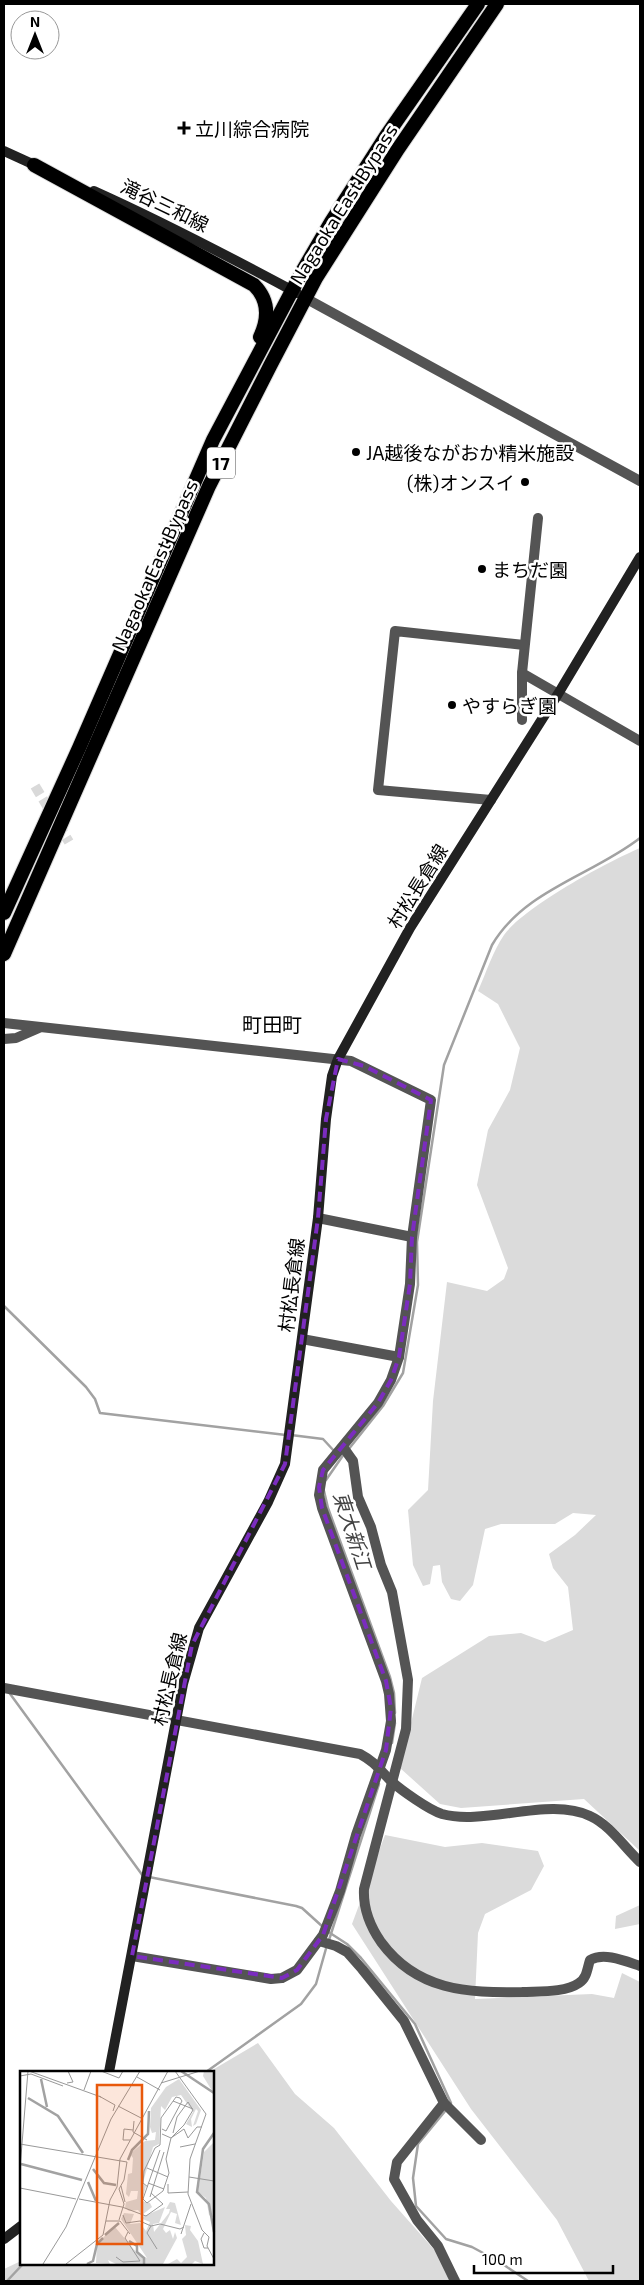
<svg xmlns="http://www.w3.org/2000/svg" width="644" height="2285" font-family="'Exo 2','Noto Sans JP',sans-serif">
<style>
.green{fill:#dbdbdb}
.lines{fill:none;stroke-linecap:round;stroke-linejoin:round}
.stream{stroke:#a2a2a2;stroke-width:2.5}
.minor-tunnel{stroke:#d9d9d9;stroke-width:10;stroke-dasharray:10 5;stroke-linecap:butt}
.trunk-casing{stroke:#dbdbdb;stroke-width:16}
.minor{stroke:#545454;stroke-width:10}
.secondary{stroke:#212121;stroke-width:10}
.trunk{stroke:#000;stroke-width:14}
.marked{fill:none;stroke:#7b2cbf;stroke-width:4;stroke-dasharray:10 6;stroke-linejoin:round}
.poi-dot{fill:#000;stroke:#fff;stroke-width:2}
.labels{text-anchor:middle;dominant-baseline:central;stroke-width:5;stroke-linejoin:round;paint-order:stroke}
.shield{fill:#fff;stroke:#4c4c4c;stroke-width:1}
.shield-label{font-size:18px;font-weight:bold;fill:#000}
.poi-label{font-size:19px;fill:#000;stroke:#fff;text-anchor:start}
.street-label{font-size:19px;fill:#000;stroke:#fff}
.neighbourhood-label{font-size:20px;fill:#000;stroke:#fff}
.water-label{font-size:20px;font-style:italic;fill:#434343;stroke:#fff}
.inset-river{fill:none;stroke:#a2a2a2;stroke-width:2.5}
.inset-road{fill:none;stroke:#999;stroke-width:1}
.view{fill:#e8590c;fill-opacity:0.15;stroke:#e8590c;stroke-width:2.5}
.inset-edge{fill:none;stroke:#000;stroke-width:2.5}
</style>
<rect width="100%" height="100%" fill="#fff"/>
<g class="green">
<path d="M640,848V1851L584,1799L461,1808L440,1804L400,1768L422,1678L489,1636L521,1633L545,1642L573,1630L568,1587L553,1568L549,1554L575,1535L596,1515L573,1513L555,1524H501L485,1529L473,1585L460,1601L451,1599L442,1582L440,1565L433,1566L430,1584L423,1586L413,1565L408,1510L428,1490L433,1401L447,1282L487,1291L504,1279L508,1268L477,1185L488,1130L510,1090L520,1048L498,1004L478,991C486,973 493,951 504,935C524,907 607,862 640,848Z"/>
<polygon points="385,1835 445,1847 482,1843 538,1851 544,1866 531,1890 485,1914 478,1933 475,1999 592,1994 614,1998 622,1973 640,1982 640,2281 589,2281 557,2220 471,2109 352,1924"/>
<polygon points="640,1905 640,1924 615,1929 616,1916"/>
<polygon points="258,2043 295,2094 334,2128 391,2201 462,2281 4,2281 4,2269 21,2261 21,2264 212,2264 212,2072 209,2072"/>
</g>
<g class="lines">
<g class="stream">
<polyline points="4,1306 86,1387 95,1399 100,1413 286,1435"/>
<polyline points="291,1435 323,1439 335,1452"/>
<path d="M348,1450L383,1406L403,1373L418,1285L417,1242L444,1065L492,945C524,890 593,875 640,838"/>
<polyline points="326,1480 344,1454"/>
<polyline points="324,1491 328,1508 390,1677 394,1693 395,1713"/>
<polyline points="8,1691 143,1876"/>
<polyline points="392,1743 395,1723"/>
<polyline points="149,1877 296,1906 302,1908 323,1927"/>
<polyline points="327,1931 347,1944 361,1958 415,2024 451,2103 449,2105"/>
<polyline points="329,1940 379,1784"/>
<polyline points="206,2072 301,2004 316,1984 327,1945"/>
<polyline points="446,2110 418,2144 413,2178 416,2206 446,2239 472,2247 498,2261 528,2281"/>
<polyline points="7,2281 23,2264"/>
</g>
<polyline class="minor-tunnel" points="35,786 69,842"/>
<g class="trunk-casing">
<g id="trunk">
<path d="M34,165L254,285C269,300 269,318 260,337"/>
<polyline points="4,913 79,748 213,440 303,270 331,222 386,136 478,4"/>
<polyline points="4,954 209,486 270,366 316,278 398,149 497,4"/>
</g>
</g>
<g class="minor">
<polyline points="307,299 640,481"/>
<polyline points="538,518 522,673 640,741"/>
<polyline points="522,673 522,720"/>
<polyline points="491,800 378,790 395,631 524,645"/>
<polyline points="4,1023 351,1061 431,1100 412,1237 410,1284 399,1357 391,1380 378,1403 323,1470 319,1495 322,1508 386,1681 389,1694 391,1721 386,1750 356,1835 340,1891 323,1935 297,1970 282,1978 271,1979 132,1956"/>
<polyline points="4,1039 16,1038 39,1028"/>
<polyline points="318,1218 412,1237"/>
<polyline points="302,1339 399,1357"/>
<path d="M343,1447L353,1461L358,1497L371,1527L381,1565L392,1592L408,1680L406,1729L364,1889C363,1908 370,1926 381,1942C417,1991 467,1993 522,1992C538,1991 565,1993 579,1983C587,1978 587,1969 590,1960C604,1952 625,1961 640,1966"/>
<path d="M4,1688L360,1754C375,1762 379,1769 391,1781C401,1790 429,1810 442,1814C485,1826 550,1796 590,1816C610,1825 624,1847 640,1862"/>
<polyline points="319,1941 336,1946 347,1952 362,1969 404,2021 444,2103 481,2140"/>
<polyline points="444,2103 397,2162 394,2179 417,2220 438,2246 455,2281"/>
</g>
<g class="secondary">
<polyline points="4,151 39,167"/>
<path d="M94,191C163,222 230,257 297,293"/>
<polyline points="109,2072 183,1684 199,1628 268,1502 285,1464 318,1218 326,1119 332,1076 338,1059 410,928 558,694 640,557"/>
<polyline points="4,2239 21,2226"/>
</g>
<use href="#trunk" class="trunk"/>
</g>
<path class="marked" d="M338,1059L364,1066L431,1100L412,1237L410,1284L399,1357L391,1380L378,1403L323,1470L319,1487L322,1508L386,1681L391,1708L386,1750L323,1935L297,1970L282,1978L132,1956L192,1645L285,1464L318,1218L326,1119Z"/>
<g class="poi-dot">
<path d="M181.5 120.5h5v5h5v5h-5v5h-5v-5h-5v-5h5z"/>
<circle cx="356" cy="452" r="5"/>
<circle cx="525" cy="482" r="5"/>
<circle cx="482" cy="569" r="5"/>
<circle cx="452" cy="705" r="5"/>
</g>
<g class="labels">
<rect class="shield" x="207" y="447.5" width="28" height="31" rx="4"/>
<g class="shield-label">
<text x="221" y="463">17</text>
</g>
<g class="poi-label">
<text x="195" y="128">立川綜合病院</text>
<text x="366" y="452">JA越後ながおか精米施設</text>
<text x="515" y="482" text-anchor="end">(株)オンスイ</text>
<text x="492" y="569">まちだ園</text>
<text x="462" y="705">やすらぎ園</text>
</g>
<g class="street-label">
<text transform="translate(343 204) rotate(-58)">Nagaoka East Bypass</text>
<text transform="translate(165 205) rotate(26)">滝谷三和線</text>
<text transform="translate(154 565) rotate(-66)">Nagaoka East Bypass</text>
<text transform="translate(417 886) rotate(-58)">村松長倉線</text>
<text transform="translate(291 1285) rotate(-83)">村松長倉線</text>
<text transform="translate(169 1679) rotate(-77)">村松長倉線</text>
</g>
<g class="neighbourhood-label">
<text x="272" y="1024">町田町</text>
</g>
<g class="water-label">
<text transform="translate(353 1530) rotate(72)">東大新江</text>
</g>
</g>
<g transform="translate(20 2071)">
<rect width="194" height="194" fill="#fff"/>
<path d="M184,0H194V23L183,5ZM159,8L181,39L176,53L173,55L178,40L176,38L171,48L172,56L166,53L173,41L161,24L152,26L145,39L141,35L139,73L133,76L123,112L126,115L122,130L130,132L132,136L122,144L118,139L109,140L105,137L106,131L117,128L118,120H111L109,126L106,123L108,103L112,102L113,87L110,83L125,70L135,69L136,61L132,62L130,56L131,37L146,16ZM194,71V147L189,144L186,127L178,121L184,81ZM150,131L155,132L161,154L155,152L157,143L151,141L143,158L146,162L150,159L153,168L155,161L157,167L143,193H96L88,189L90,193L76,192L77,172L95,156L117,182L127,187L101,148L104,142L114,143L110,153L120,152L126,160L130,151L120,147L145,136L139,152L133,153L134,161L149,142L150,138H146ZM165,154L171,155L170,159L178,170L183,193L175,190L172,193H148L157,188L161,192L167,186L162,168L166,164Z" fill="#dbdbdb"/>
<path class="inset-river" d="M161,0L194,22M21,8L27,36M8,27L38,45L63,82M194,62L183,78L177,121L189,133L194,161M108,89L112,79L128,63L129,40M1,93L62,109M73,98L84,112L96,114M68,111L76,130M85,164L99,152M109,170L117,175V181L124,187V193M67,193L73,190L77,173L83,167"/>
<path class="inset-road" d="M9,0L81,26M81,0L99,7L103,0M155,0L186,43L170,88L168,123L182,159L189,166L187,175L194,188M0,5L11,3L43,15M117,6L140,19M47,12L53,11L48,0M141,12L180,0M64,19L71,0M79,25L95,34L93,40M153,30L173,38M98,35L123,48M114,50L113,61L127,69M142,63L151,67L164,54L173,39L168,31L157,46L153,62M110,69H103L104,58L113,59M0,73L107,91L104,109L99,118L104,133L99,149M160,76L175,73M0,97L8,0M127,97L148,106M169,106L194,110M128,112L144,118M148,113V122L168,121M101,115L105,131M128,116L123,112L124,100L135,77L140,74L141,47L156,26L160,27L162,30L146,60L142,58M0,117L56,128M130,126L144,81M59,128L102,136L126,145L143,133L131,122M123,128L127,132L143,120L149,102L146,88L151,67L164,58L168,67L177,56H182M123,128L140,79M103,144L106,152L120,150L131,155M86,150H100L110,163M184,162L181,168L184,177H188M161,163L171,133M137,178L127,162L131,155L140,153L160,158L164,156M96,186L103,191L120,190L105,167L108,161M23,193L46,156L91,48L120,0M46,193L83,164L90,129L97,116L100,88L148,0"/>
<path class="view" d="M77,14H122V173H77Z"/>
<rect width="194" height="194" class="inset-edge"/>
</g>
<rect width="644" height="2285" fill="none" stroke="#000000" stroke-width="10"/>
<g transform="translate(35 35)"><circle r="24" fill="#ffffff" stroke="#999999"/>
<path d="M0-4L9 19L0 12L-9 19Z" fill="#000000"/>
<text y="-8" font-size="14" font-weight="bold" text-anchor="middle" fill="#000000">N</text>
</g>
<path d="M474 2265v8h139v-8" fill="none" stroke="#000000" stroke-width="2.5"/>
<text x="482" y="2265" font-size="15" fill="#000000" stroke="#ffffff" stroke-width="4" paint-order="stroke">100 m</text>
</svg>
